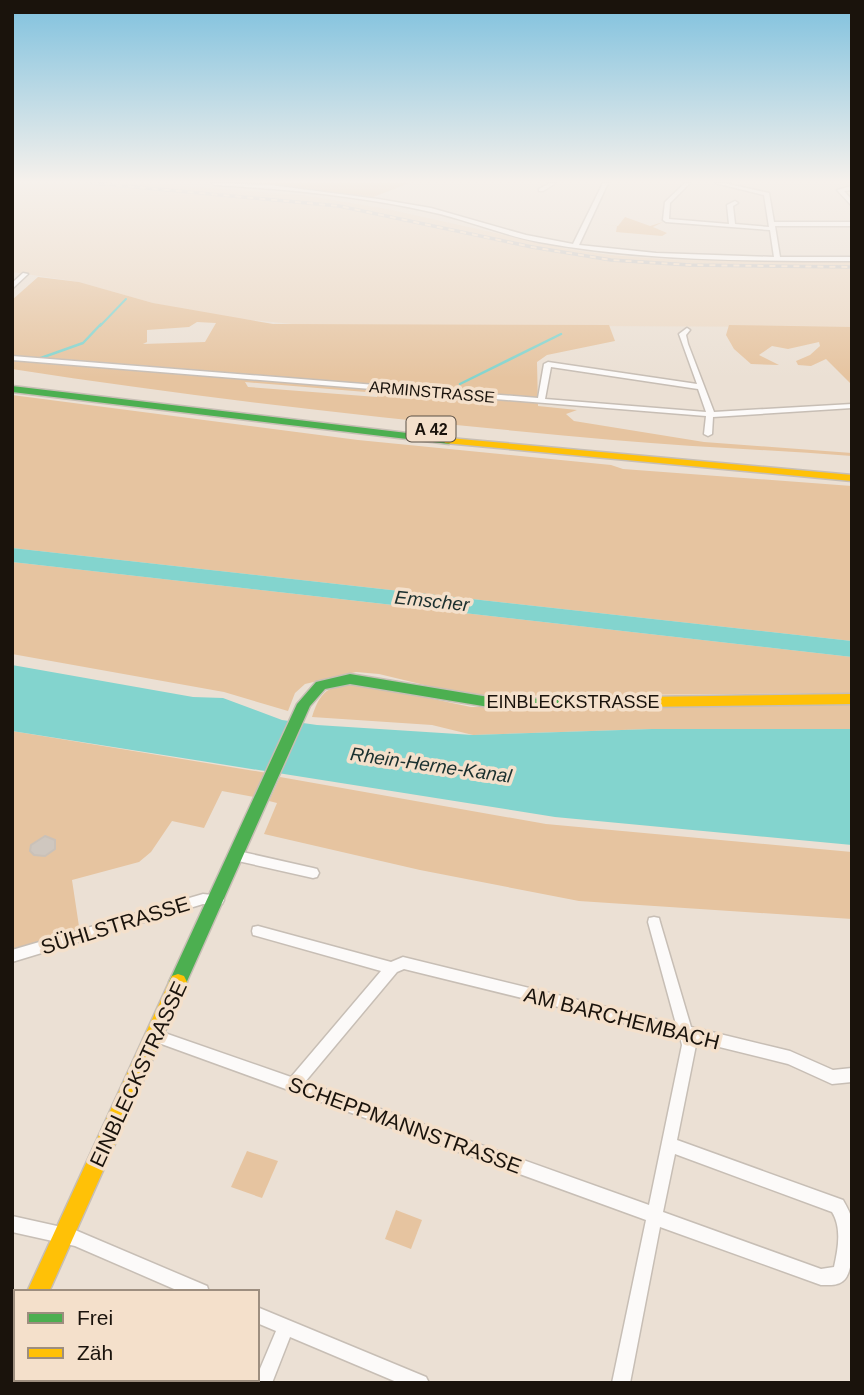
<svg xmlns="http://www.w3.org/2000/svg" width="864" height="1395" font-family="Helvetica,sans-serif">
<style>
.built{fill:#ecd9c5}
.green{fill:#e6c4a0;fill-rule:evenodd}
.water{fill:#83d4ce}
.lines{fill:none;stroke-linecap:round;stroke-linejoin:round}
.stream-far1{stroke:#83d4ce;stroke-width:2}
.stream{stroke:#83d4ce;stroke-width:2.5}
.building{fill:#cfc7bf;stroke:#cac1b8;stroke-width:2}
.street-casing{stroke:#c7beb5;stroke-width:3}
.fast-casing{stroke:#c7beb5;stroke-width:3}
.slow-casing{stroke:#c7beb5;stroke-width:3}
.street{fill:#fcfaf9;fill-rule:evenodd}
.fast{fill:#4caf50;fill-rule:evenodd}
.slow{fill:#ffc107;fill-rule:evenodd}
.rail-casing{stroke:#ccc9c6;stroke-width:3.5}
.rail{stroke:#f4e0cb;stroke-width:2;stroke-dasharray:6;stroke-linecap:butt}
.labels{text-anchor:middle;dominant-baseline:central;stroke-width:7;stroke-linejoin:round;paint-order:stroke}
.far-street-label{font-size:16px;fill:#1a130c;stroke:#f4e0cb}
.shield{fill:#f4e0cb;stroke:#5b5045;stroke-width:2}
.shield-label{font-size:16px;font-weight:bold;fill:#1a130c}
.street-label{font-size:18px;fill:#1a130c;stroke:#f4e0cb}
.water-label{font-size:19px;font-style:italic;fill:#1b302f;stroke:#f4e0cb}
.near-street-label{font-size:21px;fill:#1a130c;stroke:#f4e0cb}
</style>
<rect width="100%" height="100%" fill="#ebe0d4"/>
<polygon class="built" points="12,183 142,183 302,195 387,209 568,249 610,255 678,260 852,262 852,327 303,325 221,317 153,303 79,282 12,272"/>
<g class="green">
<polygon points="230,183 410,183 373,197"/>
<polygon points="625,217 650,226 663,222 653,227 667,233 662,236 616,232 617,226 590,223 618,226"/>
<path d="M38,277L79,282L153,303L273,324L609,325L615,341L547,355L537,362L538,406L577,410L566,414L574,421L704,442L852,453V456C773,450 693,447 613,440C413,422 212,400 12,369V300ZM197,322L216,323L205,342L143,344L147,342V330L189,327ZM245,382L378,393H379L377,397L248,387Z"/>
<polygon points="729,325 852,327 852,385 826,359 811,366 798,365 796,361 810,355 820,346 819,342 788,349 772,346 759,355 779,365 751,364 734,349 726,335"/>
<polygon points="12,395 358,440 611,465 623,469 852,486 852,641 12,548"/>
<polygon points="12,562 852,657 852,693 470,696 379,674 356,672 305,684 295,693 288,711 224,692 12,654"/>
<path d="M362,684L471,707L852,705V729H652L473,735L432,725L312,717C322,686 331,686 362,684Z"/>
<polygon points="12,731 267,773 254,797 222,791 204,828 172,821 151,852 139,862 72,880 80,933 12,952"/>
<polygon points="280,777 546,824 852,852 852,919 579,901 420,870 264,834 277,803 269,801"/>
<polygon points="247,1151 278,1161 262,1198 231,1187"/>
<polygon points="396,1210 422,1220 411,1249 385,1239"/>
</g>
<g class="water">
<polygon points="12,548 852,641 852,657 12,562"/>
<polygon points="12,665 193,697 223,698 282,720 317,725 473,735 652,729 852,729 852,845 555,817 12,731"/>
</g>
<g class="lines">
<polyline class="stream-far1" points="100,326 126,299"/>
<g class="stream">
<polyline points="38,359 83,343 101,324"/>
<polyline points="460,384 561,334"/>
</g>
</g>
<polygon class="building" points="45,836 55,840 55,849 45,856 34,855 30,851 31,845"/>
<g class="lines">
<g class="street-casing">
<g id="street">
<path d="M212,183L270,185L378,199L431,208L526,235L573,244L603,183H608L579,245L656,253L774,257L770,230L666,222L663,220L665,202L685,183H690L670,203L669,219L729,224L727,205L735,201L738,203L733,206L735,224L769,227L764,195L715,183H724L769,193L774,222H852V226H775L780,257H852V261C747,261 642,261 539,242C502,235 468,220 431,212C360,196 287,189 215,185Z"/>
<polygon points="550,183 556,183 543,191 539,191 539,189"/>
<polygon points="852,186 852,190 844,191 852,200 852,206 837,190"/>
<polygon points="23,273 28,274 12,289 12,283"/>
<path d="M687,328L690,330L686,335L688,344L714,412L852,404V408L713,417L712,434L708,436L704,434L706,416L12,360V356L538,398L544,364L548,362L697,384L679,334ZM551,367L698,389L706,412L545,399Z"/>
<polygon points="238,851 313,868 317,869 319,873 317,877 313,878 238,861 234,859 232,856 234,853"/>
<polygon points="203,894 222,896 224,900 222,904 218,905 203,904 12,962 12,950"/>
<path d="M654,917L659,918L660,922L691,1027L790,1051L833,1070L852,1068V1082L832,1084L788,1064L695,1041L696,1045L677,1140L843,1200C847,1207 851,1214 852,1221C854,1234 854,1273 843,1281C837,1286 828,1285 821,1285L660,1227L630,1383H612L646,1220L156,1042L151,1041L149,1036L151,1031L156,1030L291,1077L381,971L253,935L252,931L253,927L258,926L391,962L403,957L676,1024L648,922L649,918ZM404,969L680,1037L682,1045L649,1205L305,1082L397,972ZM675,1154L832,1212C842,1228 838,1249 834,1267L821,1269L663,1212Z"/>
<polygon points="12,1216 75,1230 207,1286 209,1292 181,1292 75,1246 12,1232"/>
<polygon points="257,1307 426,1377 429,1383 399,1383 290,1337 272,1383 254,1383 276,1331 257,1323"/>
<polygon points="16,1332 16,1355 12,1356 12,1333"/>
</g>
</g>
<g class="fast-casing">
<g id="fast">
<polygon points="12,386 449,438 454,441 449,444 12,392"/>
<polygon points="350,674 501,699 642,697 649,702 642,707 501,709 350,684 325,689 310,706 184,988 178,990 172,988 169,982 297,704 316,682"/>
</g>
</g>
<g class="slow-casing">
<g id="slow">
<polygon points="449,438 852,475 852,481 445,443 444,441"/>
<polygon points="852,694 852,704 642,707 635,702 642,697"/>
<polygon points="178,974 184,976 187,982 49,1292 27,1292 172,976"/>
</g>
</g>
<use href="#street" class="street"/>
<use href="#fast" class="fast"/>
<use href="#slow" class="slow"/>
<g class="rail-casing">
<polyline id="rail" points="92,183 339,206 532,247 611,260 690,265 852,267"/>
</g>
<use href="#rail" class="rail"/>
</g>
<linearGradient id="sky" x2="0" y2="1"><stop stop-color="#7fc1de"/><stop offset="0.48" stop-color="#f6f1ec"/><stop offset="1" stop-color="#f6f1ec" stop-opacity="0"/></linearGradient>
<rect width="864" height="378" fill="url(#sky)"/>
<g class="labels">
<g class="far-street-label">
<text transform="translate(432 392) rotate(5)">ARMINSTRASSE</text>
</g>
<rect class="shield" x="406.5" y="416.5" width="49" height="25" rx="5"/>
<g class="shield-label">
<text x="431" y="429">A 42</text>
</g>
<g class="street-label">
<text x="573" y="702">EINBLECKSTRASSE</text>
</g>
<g class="water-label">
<text transform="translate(432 601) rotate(6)">Emscher</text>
<text transform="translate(431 765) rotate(8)">Rhein-Herne-Kanal</text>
</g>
<g class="near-street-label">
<text transform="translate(115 925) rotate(-17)">SÜHLSTRASSE</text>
<text transform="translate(622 1018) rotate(14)">AM BARCHEMBACH</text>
<text transform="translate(138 1074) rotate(-65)">EINBLECKSTRASSE</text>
<text transform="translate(405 1125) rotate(20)">SCHEPPMANNSTRASSE</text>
</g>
</g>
<rect width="864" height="1395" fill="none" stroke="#1a130c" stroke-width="28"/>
<rect x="14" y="1290" width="245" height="91" fill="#f4e0cb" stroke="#9d8e7f" stroke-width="2"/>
<rect x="28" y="1313" width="35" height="10" fill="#4caf50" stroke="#9d8e7f" stroke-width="2"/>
<text x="77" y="1325" font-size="21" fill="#1a130c">Frei</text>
<rect x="28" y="1348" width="35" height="10" fill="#ffc107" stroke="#9d8e7f" stroke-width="2"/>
<text x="77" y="1360" font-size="21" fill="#1a130c">Zäh</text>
</svg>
